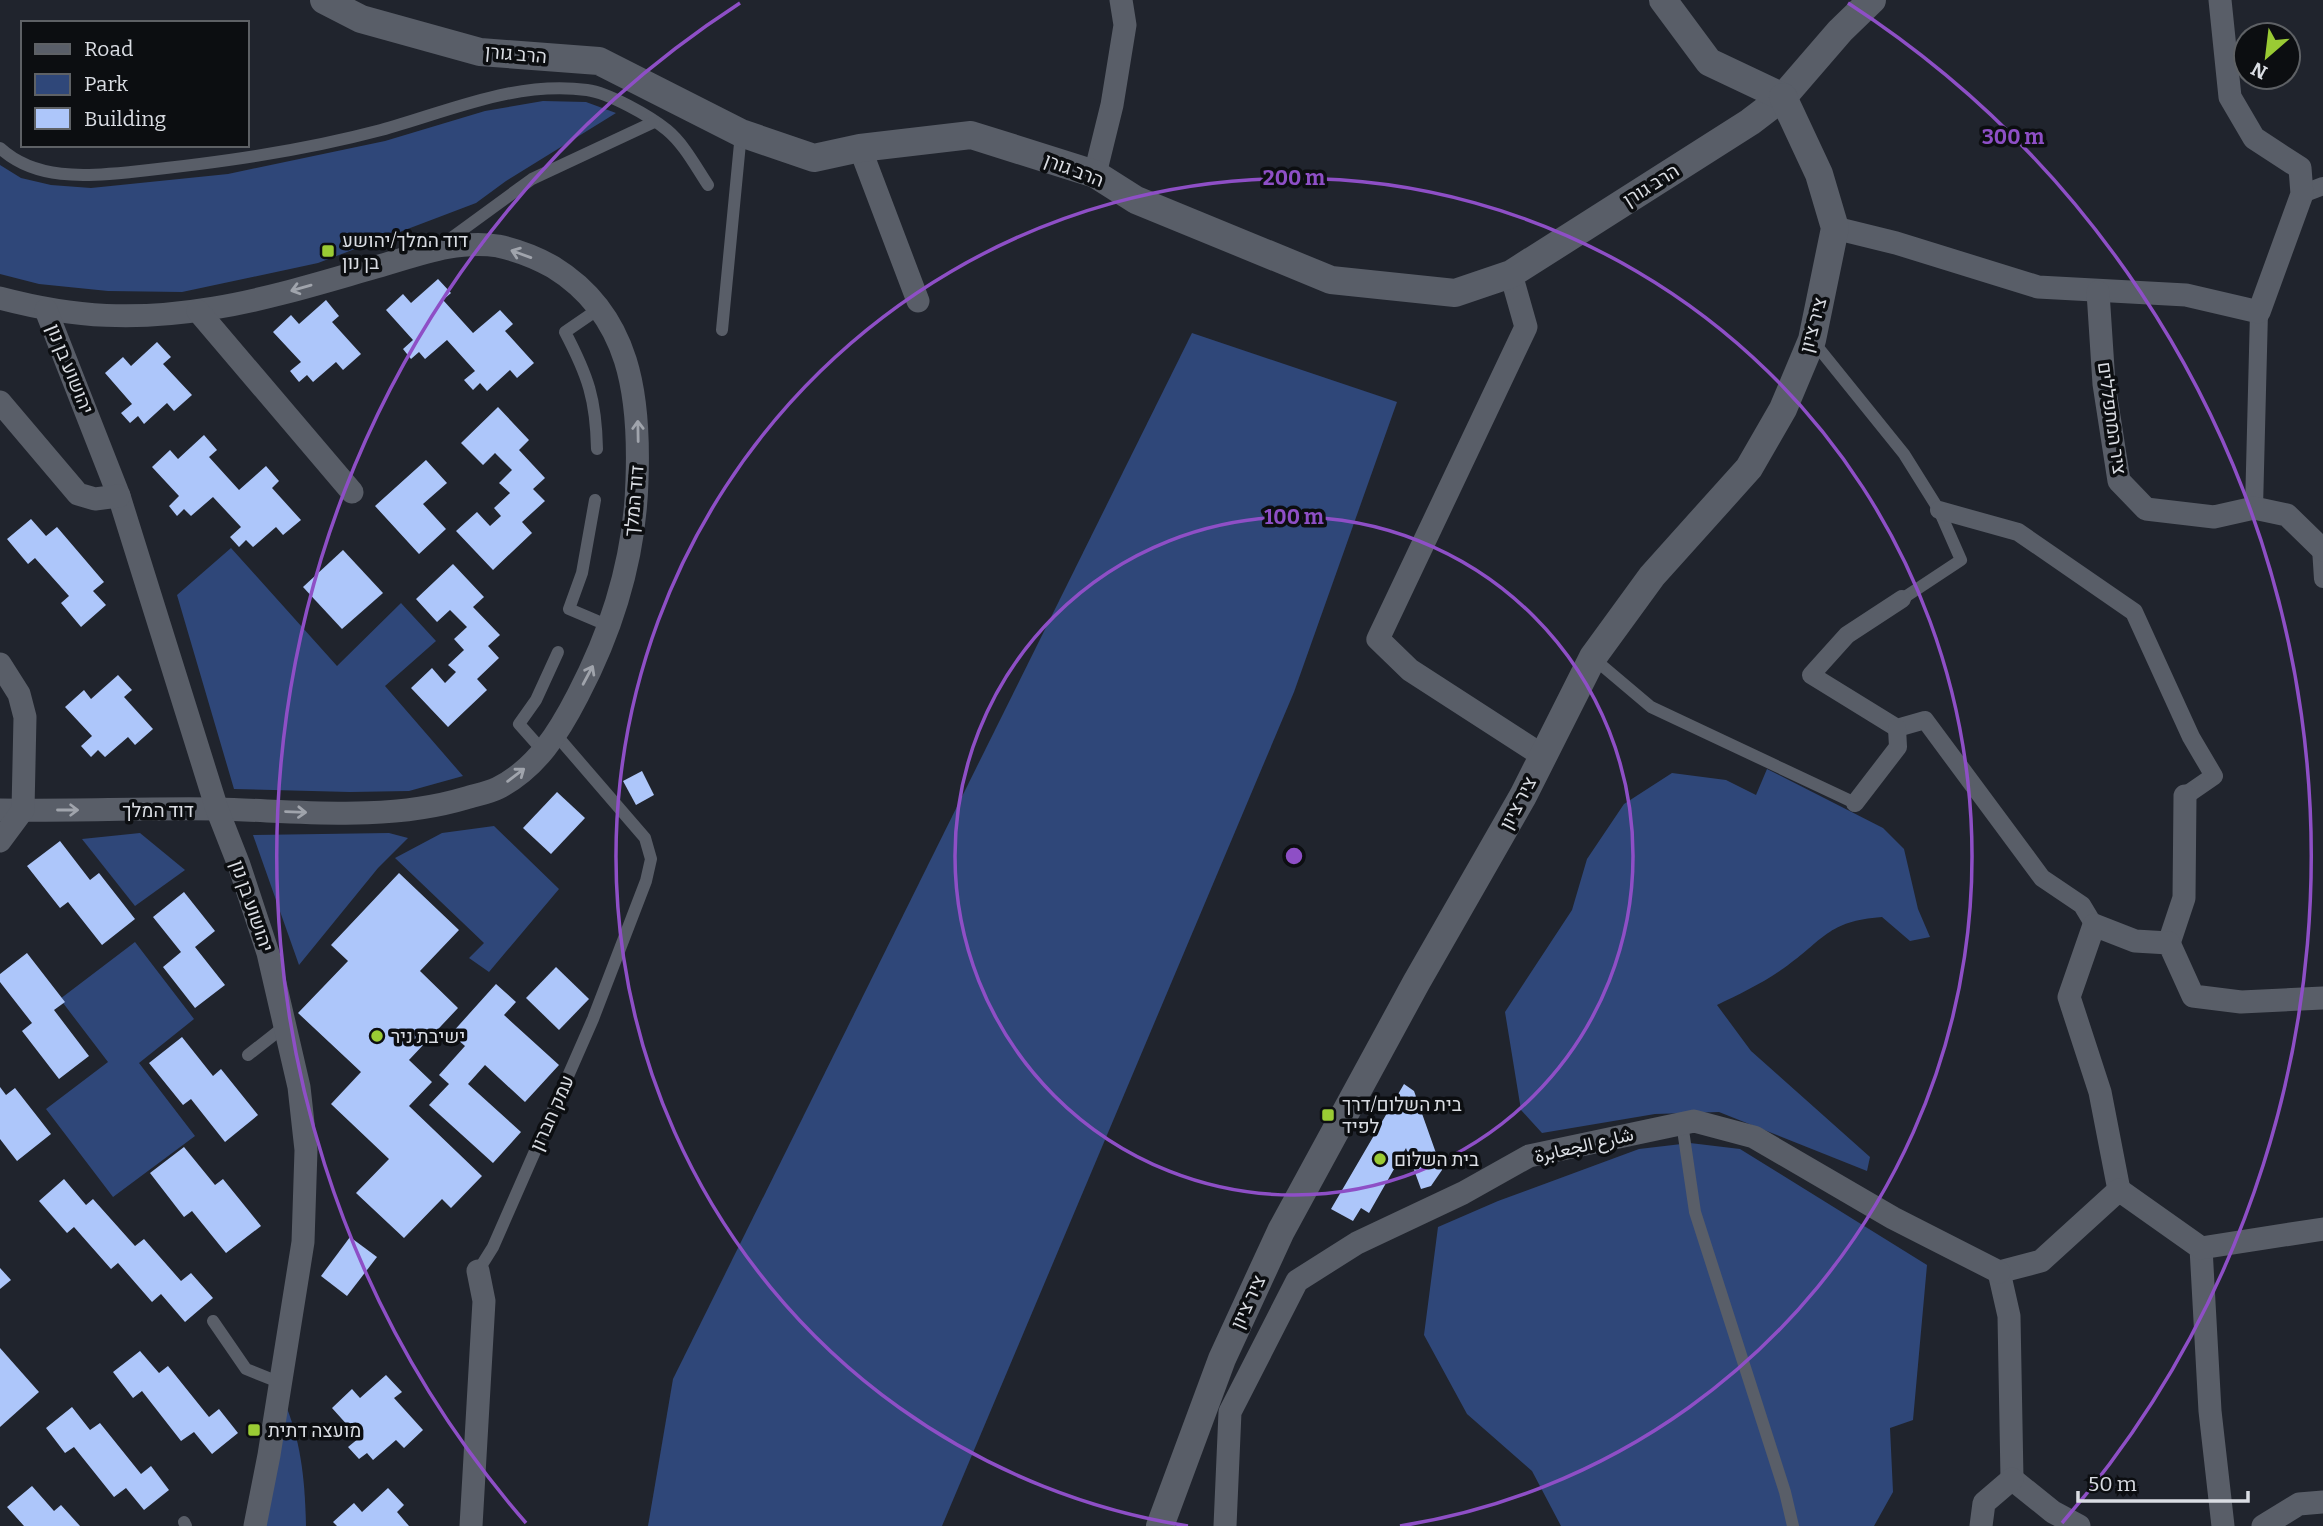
<svg xmlns="http://www.w3.org/2000/svg" width="2323" height="1526" font-family="Bitter,Vazirmatn,Heebo,serif">
<style>
.green{fill:#2f4779}
.building{fill:#adc6fa}
.lines{fill:none;stroke-linecap:round;stroke-linejoin:round}
.service{stroke:#595e68;stroke-width:12}
.pedestrian{stroke:#595e68;stroke-width:18}
.minor{stroke:#595e68;stroke-width:23}
.tertiary{stroke:#595e68;stroke-width:28}
.oneway{stroke:#a0a4ac}
.ring{fill:none;stroke:#8e4fc6;stroke-width:3.5}
.poi-dot{fill:#9acb34;stroke:#0c0e11;stroke-width:2.5}
.labels{text-anchor:middle;dominant-baseline:central;stroke-width:7;stroke-linejoin:round;paint-order:stroke}
.street-label{font-size:19px;fill:#dadde3;stroke:#0c0e11}
.poi-label{font-size:19px;fill:#dadde3;stroke:#0c0e11;text-anchor:start}
.centre{fill:#8e4fc6;stroke:#0c0e11;stroke-width:3.5}
.ring-label{font-size:21px;text-anchor:middle;font-weight:bold;fill:#8e4fc6;stroke:#0c0e11;stroke-width:7;stroke-linejoin:round;paint-order:stroke}
</style>
<rect width="100%" height="100%" fill="#20242d"/>
<g class="green">
<polygon points="543,101 586,102 616,113 506,181 476,203 318,263 182,292 108,291 39,284 0,274 0,165 21,178 51,185 91,188 228,174 385,141 485,111"/>
<polygon points="1192,333 1397,402 1294,692 942,1526 648,1526 673,1379"/>
<polygon points="231,548 337,666 401,603 436,641 385,686 463,776 409,791 350,792 234,789 177,595"/>
<path d="M1767,769L1883,828L1904,849L1918,909L1930,937L1910,941L1882,917C1827,921 1824,940 1784,968C1763,983 1740,994 1717,1005L1751,1051L1870,1157L1867,1171L1719,1112L1655,1114L1542,1133L1521,1110L1505,1012L1572,910L1587,859L1624,804L1672,773L1726,780L1756,795Z"/>
<polygon points="494,826 559,889 489,972 469,958 484,943 395,858 442,833"/>
<polygon points="140,833 185,870 135,906 82,839"/>
<polygon points="389,833 408,838 378,868 299,965 253,835"/>
<polygon points="135,942 194,1019 139,1063 195,1136 113,1197 46,1109 108,1062 60,999"/>
<polygon points="1690,1143 1740,1149 1927,1265 1913,1420 1890,1428 1893,1492 1874,1526 1561,1526 1532,1471 1467,1414 1424,1335 1438,1227 1498,1201 1639,1149"/>
<path d="M286,1406C302,1445 305,1485 306,1526H265Z"/>
</g>
<g class="building">
<polygon points="438,279 451,293 443,300 473,333 500,310 513,324 505,331 534,363 517,378 510,370 487,391 480,383 473,390 464,380 475,371 447,340 425,359 419,352 411,359 403,349 413,340 386,310 403,294 411,303"/>
<polygon points="326,300 339,316 332,322 361,354 343,370 336,362 313,382 307,375 299,382 290,371 301,362 273,332 291,315 299,324"/>
<polygon points="157,342 171,357 163,364 192,395 174,411 167,403 144,424 138,416 130,423 121,413 132,404 105,373 123,357 131,366"/>
<polygon points="498,407 529,440 519,450 545,478 533,489 545,501 522,522 532,533 493,570 456,531 477,512 490,526 501,516 494,508 510,493 499,483 512,470 495,453 483,465 461,443"/>
<polygon points="204,435 217,450 209,457 239,490 266,466 279,481 272,488 301,520 283,535 276,527 253,547 246,540 239,547 230,537 241,527 213,497 191,516 184,509 177,516 169,506 179,496 152,467 170,450 178,459"/>
<polygon points="426,460 447,483 423,504 446,529 419,554 375,506"/>
<polygon points="31,519 46,536 57,527 104,582 93,591 106,605 81,627 61,603 69,596 35,558 28,564 7,539"/>
<polygon points="343,550 383,593 342,629 303,587"/>
<polygon points="453,564 484,597 473,607 500,635 488,646 499,658 477,679 487,690 448,727 411,688 432,668 445,683 456,672 448,665 464,650 454,639 467,627 450,610 437,622 416,599"/>
<polygon points="118,675 132,690 124,697 153,729 135,745 128,737 105,757 98,750 91,757 81,746 92,736 65,707 84,690 91,699"/>
<polygon points="642,771 654,795 636,805 623,781"/>
<polygon points="557,792 585,818 551,854 523,828"/>
<polygon points="60,841 90,880 99,873 135,919 102,945 68,902 60,908 27,866"/>
<polygon points="399,873 459,930 420,971 458,1008 409,1060 432,1082 409,1106 482,1176 451,1208 442,1199 404,1238 356,1193 389,1159 331,1104 361,1072 298,1013 348,961 331,945"/>
<polygon points="184,892 215,931 195,947 225,985 195,1008 163,967 181,952 153,917"/>
<polygon points="27,953 65,1002 54,1010 89,1056 59,1079 22,1031 32,1023 0,982 0,974"/>
<polygon points="556,967 589,999 559,1030 526,998"/>
<polygon points="496,984 516,1002 504,1015 559,1065 525,1102 485,1065 468,1084 521,1132 493,1163 429,1105 449,1084 439,1075 465,1046 451,1034"/>
<polygon points="182,1037 213,1076 221,1069 258,1115 225,1142 191,1099 183,1105 149,1063"/>
<polygon points="1404,1084 1414,1091 1442,1170 1431,1186 1421,1189 1406,1148 1369,1213 1361,1208 1353,1221 1331,1209"/>
<polygon points="0,1087 6,1095 15,1088 51,1134 17,1161 0,1139"/>
<polygon points="184,1147 215,1185 223,1179 261,1226 226,1253 192,1211 184,1217 150,1173"/>
<polygon points="64,1179 86,1205 93,1199 135,1246 144,1239 181,1281 191,1273 213,1298 185,1322 161,1294 152,1302 118,1263 111,1269 74,1227 67,1233 39,1201"/>
<polygon points="350,1237 377,1257 347,1296 321,1276"/>
<polygon points="0,1268 11,1280 0,1289"/>
<polygon points="0,1348 39,1392 0,1427"/>
<polygon points="140,1351 159,1373 168,1366 209,1417 219,1409 238,1433 212,1454 194,1432 181,1441 142,1391 133,1398 113,1372"/>
<polygon points="386,1375 402,1392 394,1398 423,1430 404,1448 396,1440 373,1460 367,1453 359,1459 348,1447 359,1438 332,1408 352,1389 360,1398"/>
<polygon points="72,1407 90,1430 100,1423 141,1474 151,1466 169,1490 144,1510 126,1488 114,1497 74,1447 65,1453 46,1428"/>
<polygon points="32,1486 54,1511 61,1505 80,1526 24,1526 7,1507"/>
<polygon points="388,1488 404,1505 397,1512 409,1526 337,1526 333,1522 354,1503 362,1512"/>
</g>
<g class="lines">
<g class="service">
<path d="M0,148C36,181 86,176 131,172C215,163 298,152 381,130C447,112 516,80 587,90C609,93 650,116 667,130C684,144 696,167 708,185"/>
<polyline points="443,244 532,179 654,122"/>
<polyline points="722,330 741,133"/>
<polyline points="1812,340 1904,454 1939,510 1961,560 1902,599"/>
<path d="M597,449C596,399 588,376 565,332L600,308"/>
<polyline points="595,500 582,573 569,609 609,626"/>
<polyline points="1593,658 1651,707 1855,803"/>
<polyline points="543,751 519,724 536,700 558,652"/>
<polyline points="248,1055 285,1026"/>
<polyline points="1682,1123 1695,1212 1785,1492 1793,1526"/>
<polyline points="478,1271 493,1247 593,1019 646,881 651,859 645,838 557,736"/>
<polyline points="213,1321 246,1369 281,1383"/>
<polyline points="184,1522 186,1526"/>
</g>
<g class="pedestrian">
<polyline points="2302,194 2323,186"/>
<polyline points="2254,508 2259,312"/>
<polyline points="1939,510 2018,532 2134,612 2191,737 2214,776 2185,796"/>
<polyline points="2321,548 2323,579"/>
<polyline points="1902,599 1847,635 1811,675 1897,728 1925,720 2042,878 2082,905 2094,925"/>
<polyline points="1855,803 1898,747 1897,728"/>
</g>
<g class="minor">
<polyline points="860,148 918,301"/>
<polyline points="1095,174 1112,105 1125,25 1121,0"/>
<polyline points="1835,228 1896,243 2038,287 2186,295 2259,312 2302,194 2300,168 2254,138 2230,97 2220,0"/>
<polyline points="1511,274 1526,327 1378,639 1410,670 1543,756"/>
<polyline points="2098,292 2104,384 2119,481 2146,509 2214,517 2254,508 2287,515 2323,550"/>
<path d="M0,298C76,318 136,321 214,308C269,299 323,282 376,267C415,256 457,239 498,246C516,250 537,258 553,267C631,315 640,397 637,480C635,556 613,628 578,695C559,732 537,768 498,788C488,793 476,795 466,798C386,822 299,811 217,809C145,808 72,811 0,810"/>
<polyline points="46,310 119,496 217,809 239,865 268,953 299,1087 306,1150 303,1242 269,1455 255,1526"/>
<polyline points="198,311 352,492"/>
<polyline points="0,402 78,494 95,499 119,496"/>
<polyline points="0,664 19,694 25,717 23,810 0,841"/>
<polyline points="2169,943 2184,898 2185,796"/>
<polyline points="2119,1190 2100,1092 2069,997 2094,925 2135,941 2169,943 2193,996 2241,1002 2323,998"/>
<polyline points="2201,1248 2210,1411 2223,1526"/>
<polyline points="1999,1272 2041,1261 2119,1190 2201,1248 2323,1229"/>
<polyline points="1999,1272 2009,1316 2012,1479"/>
<polyline points="2012,1479 2053,1512 2079,1526"/>
<polyline points="471,1526 484,1301 478,1271"/>
<polyline points="1225,1526 1230,1412 1297,1281 1357,1243 1463,1193 1529,1156 1694,1121 1754,1137 1893,1218 1999,1272"/>
<polyline points="1981,1526 1984,1503 2012,1479"/>
<polyline points="2263,1526 2299,1504 2323,1502"/>
</g>
<g class="tertiary">
<polyline points="324,0 361,19 480,52 599,61 741,133 814,158 860,148 971,135 1095,174 1136,200 1331,280 1455,293 1511,274 1750,122 1783,97 1840,31 1872,0"/>
<polyline points="1663,0 1709,62 1783,97"/>
<polyline points="1160,1526 1222,1359 1281,1231 1416,983 1523,796 1593,657 1652,576 1749,468 1783,409 1812,340 1835,228 1819,174 1783,97"/>
</g>
</g>
<defs><path id="oneway-shaft" d="M-6 0H5M1.5-3L5.5 0L1.5 3" fill="none" stroke-width="1.6" stroke-linecap="round" stroke-linejoin="round" transform="scale(1.75)"/></defs>
<g class="oneway">
<use href="#oneway-shaft" transform="translate(521 254) rotate(-160)"/>
<use href="#oneway-shaft" transform="translate(301 288) rotate(164)"/>
<use href="#oneway-shaft" transform="translate(638 431) rotate(-91)"/>
<use href="#oneway-shaft" transform="translate(588 675) rotate(-62)"/>
<use href="#oneway-shaft" transform="translate(516 775) rotate(-37)"/>
<use href="#oneway-shaft" transform="translate(68 810)"/>
<use href="#oneway-shaft" transform="translate(296 812) rotate(2)"/>
</g>
<g class="ring">
<circle cx="1294" cy="856" r="339"/>
<path d="M1188 1526A678 678 0 1 1 1400 1526"/>
<path d="M526 1523A1017 1017 0 0 1 740 3M1848 3A1017 1017 0 0 1 2062 1523"/>
</g>
<g class="poi-dot">
<rect x="321" y="244" width="14" height="14" rx="3.5"/>
<circle cx="377" cy="1036" r="7"/>
<rect x="1321" y="1108" width="14" height="14" rx="3.5"/>
<circle cx="1380" cy="1159" r="7"/>
<rect x="247" y="1423" width="14" height="14" rx="3.5"/>
</g>
<g class="labels">
<g class="street-label">
<text transform="translate(516 54) rotate(5)">הרב גורן</text>
<text transform="translate(1074 170) rotate(21)">הרב גורן</text>
<text transform="translate(1651 185) rotate(-32)">הרב גורן</text>
<text transform="translate(1813 325) rotate(-75)">ציר ציון</text>
<text transform="translate(70 369) rotate(68)">יהושוע בן נון</text>
<text transform="translate(2112 418) rotate(82)">ציר המתפללים</text>
<text transform="translate(634 501) rotate(-85)">דוד המלך</text>
<text transform="translate(1518 803) rotate(-62)">ציר ציון</text>
<text x="158" y="810">דוד המלך</text>
<text transform="translate(252 906) rotate(71)">יהושוע בן נון</text>
<text transform="translate(552 1113) rotate(-66)">עמק חברון</text>
<text transform="translate(1584 1145) rotate(-13)">شارع الجعابرة</text>
<text transform="translate(1248 1302) rotate(-65)">ציר ציון</text>
</g>
<g class="poi-label">
<text x="342" y="240">דוד המלך/יהושע<tspan x="342" dy="22">בן נון</tspan></text>
<text x="391" y="1036">ישיבת ניר</text>
<text x="1342" y="1104">בית השלום/דרך<tspan x="1342" dy="22">לפיד</tspan></text>
<text x="1394" y="1159">בית השלום</text>
<text x="268" y="1430">מועצה דתית</text>
</g>
</g>
<circle cx="1294" cy="856" r="10" class="centre"/>
<g class="ring-label">
<text x="2013" y="144">300 m</text>
<text x="1294" y="185">200 m</text>
<text x="1294" y="524">100 m</text>
</g>
<rect x="21" y="21" width="228" height="126" fill="#0c0e11" stroke="#5e6165" stroke-width="2"/>
<rect x="35" y="44" width="35" height="10" fill="#595e68" stroke="#5e6165" stroke-width="2"/>
<text x="84" y="56" font-size="21" fill="#dadde3">Road</text>
<rect x="35" y="74" width="35" height="21" fill="#2f4779" stroke="#5e6165" stroke-width="2"/>
<text x="84" y="91" font-size="21" fill="#dadde3">Park</text>
<rect x="35" y="108" width="35" height="21" fill="#adc6fa" stroke="#5e6165" stroke-width="2"/>
<text x="84" y="126" font-size="21" fill="#dadde3">Building</text>
<g transform="translate(2267 56) rotate(208)"><circle r="33" fill="#0c0e11" stroke="#5e6165" stroke-width="2"/>
<path d="M0-5L12 26L0 18L-12 26Z" fill="#9acb34"/>
<text y="-10" font-size="19" font-weight="bold" text-anchor="middle" fill="#dadde3">N</text>
</g>
<path d="M2078 1491v10h170v-10" fill="none" stroke="#dadde3" stroke-width="3.5"/>
<text x="2088" y="1491" font-size="21" fill="#dadde3" stroke="#0c0e11" stroke-width="5" paint-order="stroke">50 m</text>
</svg>
